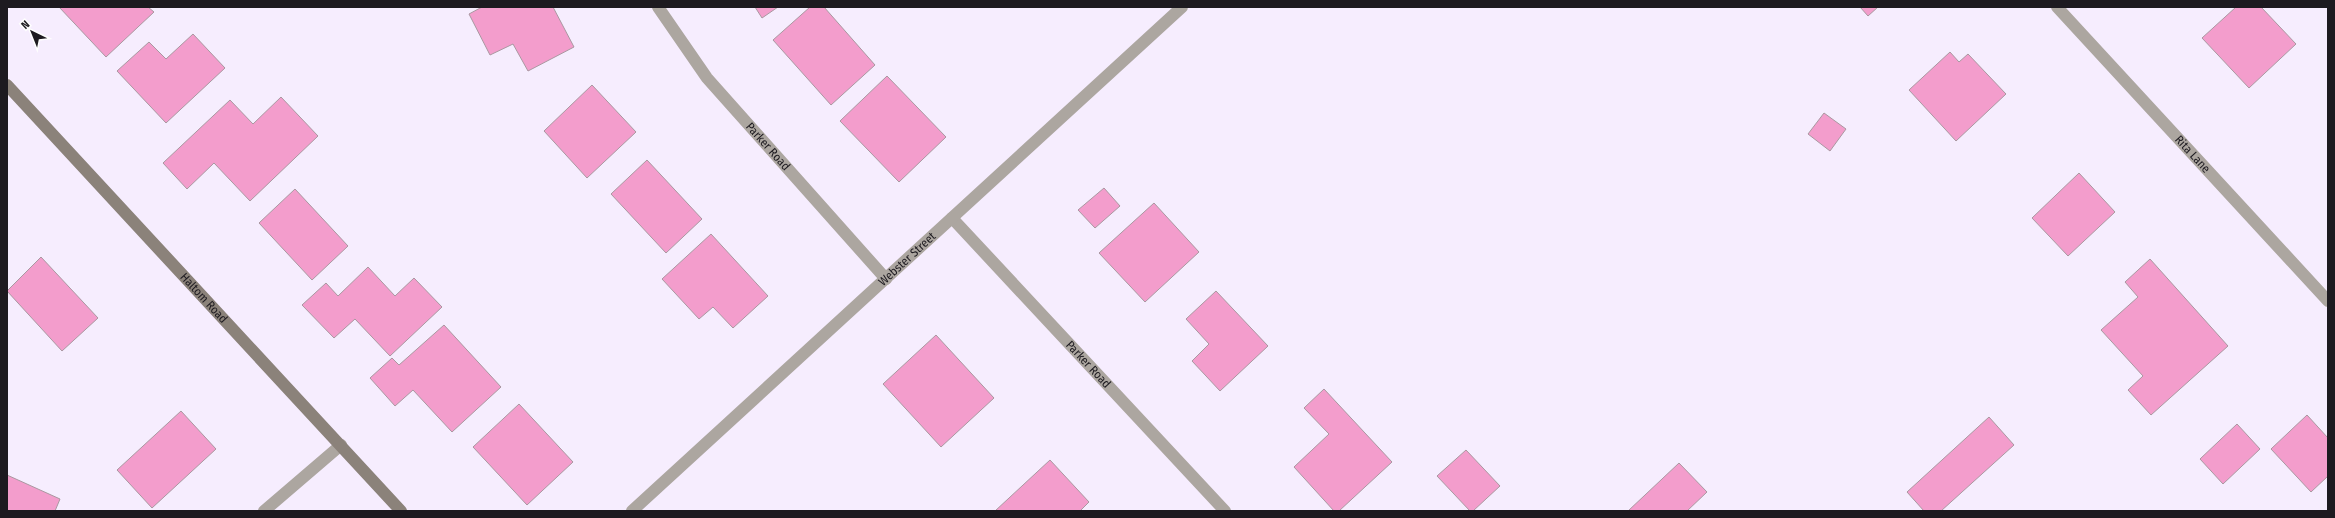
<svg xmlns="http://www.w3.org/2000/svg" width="2335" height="518" font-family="'Fira Sans Condensed',sans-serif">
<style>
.building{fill:#f39dcc;stroke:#aa98a1}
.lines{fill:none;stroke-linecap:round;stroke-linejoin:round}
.minor{stroke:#aca6a0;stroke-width:12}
.tertiary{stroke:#aca6a0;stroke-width:12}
.secondary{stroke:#8b827a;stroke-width:12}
.labels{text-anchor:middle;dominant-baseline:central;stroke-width:4;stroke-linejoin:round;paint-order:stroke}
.street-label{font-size:12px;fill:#1d1a20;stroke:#fefefe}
</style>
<rect width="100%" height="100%" fill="#f6edfe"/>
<g class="building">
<polygon points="59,7 148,7 154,12 106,57"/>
<polygon points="482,7 553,7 574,47 528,71 513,44 490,55 469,14"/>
<polygon points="755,7 778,7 762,18"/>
<polygon points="810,7 824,7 875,65 831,105 773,40"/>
<polygon points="1860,7 1878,7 1868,16"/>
<polygon points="2236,7 2261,7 2296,44 2249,88 2202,38"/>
<polygon points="193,34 225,68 166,123 117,71 149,42 166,59"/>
<polygon points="1950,52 1959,62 1968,54 2006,94 1956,141 1909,90"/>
<polygon points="887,76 946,137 899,182 840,121"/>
<polygon points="592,85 636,132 587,178 544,131"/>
<polygon points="281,97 318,136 250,201 214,163 187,189 163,163 230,100 253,124"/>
<polygon points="1824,113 1846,129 1830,151 1808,134"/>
<polygon points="647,160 702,219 666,253 611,194"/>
<polygon points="2079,173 2115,212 2068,256 2032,218"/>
<polygon points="1104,188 1120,206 1095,228 1078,210"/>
<polygon points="295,189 348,246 312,280 259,223"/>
<polygon points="1154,203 1199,252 1145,302 1099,253"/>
<polygon points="711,234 768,296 733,328 713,307 699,319 662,279"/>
<polygon points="41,257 98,318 62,351 7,291"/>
<polygon points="2150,259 2228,346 2151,415 2128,390 2143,376 2101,330 2138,297 2125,282"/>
<polygon points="368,267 395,296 414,278 442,307 390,356 355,319 334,338 302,305 326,283 338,296"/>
<polygon points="1216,291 1268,346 1220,391 1192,361 1209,344 1186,319"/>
<polygon points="444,325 501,387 452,432 413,390 395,406 370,378 392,358 399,365"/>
<polygon points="936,335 994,398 941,447 883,384"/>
<polygon points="1324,389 1392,462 1339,511 1334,511 1294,467 1329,434 1304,408"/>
<polygon points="519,404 573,462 527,505 473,447"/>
<polygon points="181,411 216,449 152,508 117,470"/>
<polygon points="2307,415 2328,438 2328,476 2311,492 2271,449"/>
<polygon points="1989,417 2014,445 1941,511 1924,511 1907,492"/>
<polygon points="2237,424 2260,449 2223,484 2200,459"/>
<polygon points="1466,450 1500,486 1473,511 1470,511 1437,476"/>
<polygon points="1050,460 1089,502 1080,511 995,511"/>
<polygon points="1679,463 1707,492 1687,511 1628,511"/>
<polygon points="7,475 60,499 55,511 7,511"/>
</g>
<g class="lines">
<g class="minor">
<path id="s1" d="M658,7L707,78L886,279"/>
<path id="s2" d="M2057,7L2328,301"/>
<path id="s3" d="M952,218L1225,511"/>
<polyline points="264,511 341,445"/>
</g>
<path class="tertiary" id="s4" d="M632,511L1182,7"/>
<path class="secondary" id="s5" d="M7,85L401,511"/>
</g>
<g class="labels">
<g class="street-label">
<text stroke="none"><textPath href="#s1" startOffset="178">Parker Road</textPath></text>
<text stroke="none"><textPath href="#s2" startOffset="200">Rita Lane</textPath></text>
<text stroke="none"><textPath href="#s4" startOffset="373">Webster Street</textPath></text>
<text stroke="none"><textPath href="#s5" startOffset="290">Haltom Road</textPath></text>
<text stroke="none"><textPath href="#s3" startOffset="200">Parker Road</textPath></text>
</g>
</g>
<rect width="2335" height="518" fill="none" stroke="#1d1a20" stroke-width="16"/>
<g transform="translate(32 32) rotate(317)" stroke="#fefefe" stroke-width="3" paint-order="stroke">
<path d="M0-3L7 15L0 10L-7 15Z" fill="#1d1a20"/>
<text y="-6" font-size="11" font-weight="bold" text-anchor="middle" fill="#1d1a20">N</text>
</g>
</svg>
